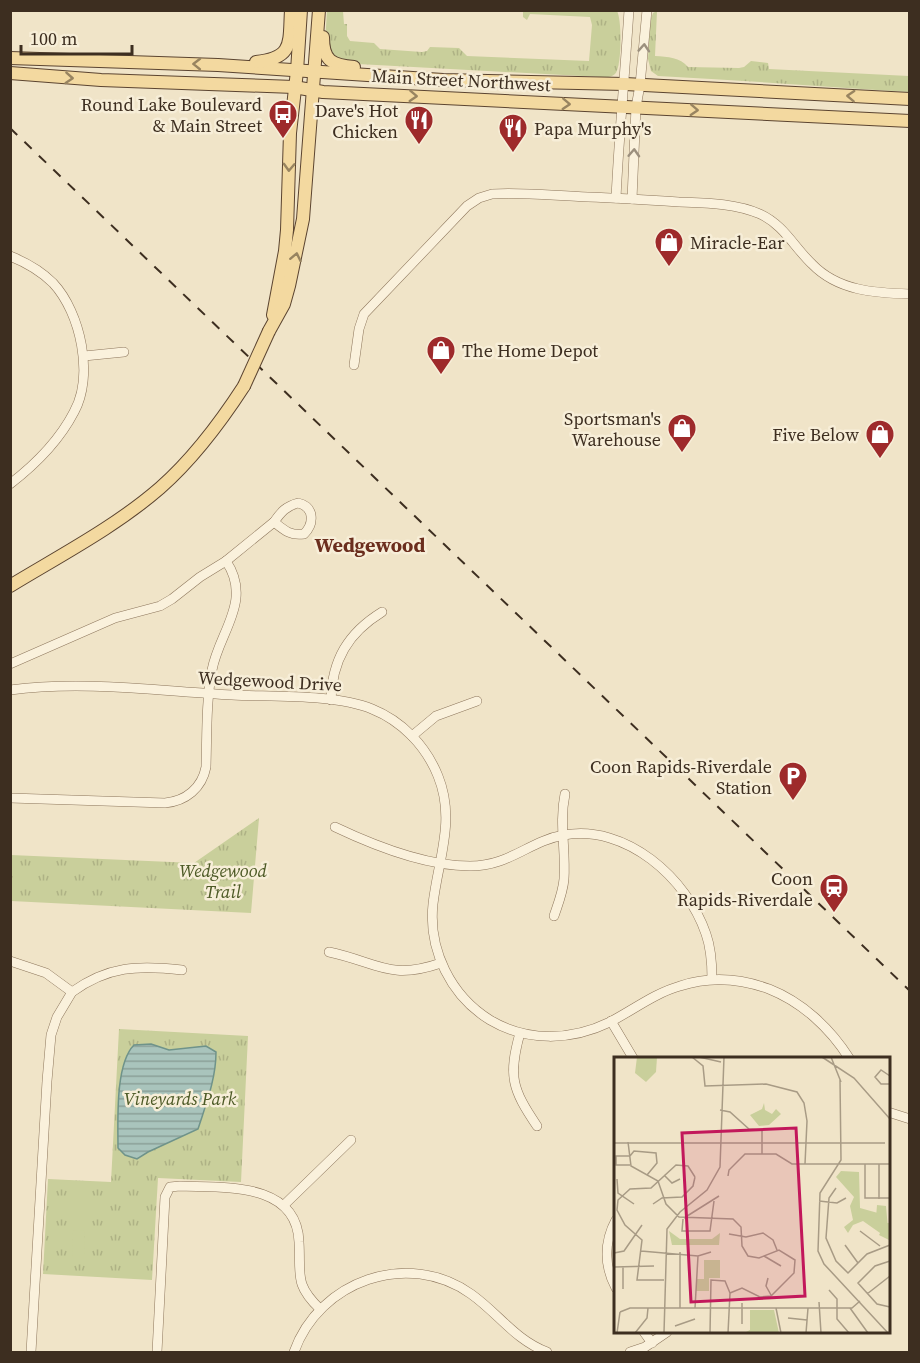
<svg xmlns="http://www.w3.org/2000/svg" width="920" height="1363" font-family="'Source Serif 4',serif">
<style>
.grass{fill:url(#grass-tufts)}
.pitch{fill:#c9cf9b}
.water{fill:url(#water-rules);stroke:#6f938a;stroke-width:1.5}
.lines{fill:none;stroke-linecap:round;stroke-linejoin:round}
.minor-casing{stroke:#8d765c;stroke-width:10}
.major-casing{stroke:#5b4430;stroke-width:14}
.minor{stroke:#faf1dc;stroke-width:9}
.major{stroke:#f3d9a0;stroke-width:12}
.rail{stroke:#3d2e20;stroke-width:2;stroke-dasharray:10 10;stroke-linecap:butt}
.major-bridge-casing{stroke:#5b4430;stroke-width:14;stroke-linecap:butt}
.major-bridge{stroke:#f3d9a0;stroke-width:12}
.oneway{stroke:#9c907e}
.oneway2{stroke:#988460}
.labels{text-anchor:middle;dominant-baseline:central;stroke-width:5;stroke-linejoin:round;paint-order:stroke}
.street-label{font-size:18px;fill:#3d2e20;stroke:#f7eed8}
.poi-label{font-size:18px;fill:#3d2e20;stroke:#f7eed8;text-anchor:end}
.park-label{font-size:18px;font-style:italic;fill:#4d5a26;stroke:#f7eed8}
.neighbourhood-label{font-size:20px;font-weight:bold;fill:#6b2e1e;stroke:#f7eed8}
.inset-road{fill:none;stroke:#a89b85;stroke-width:1.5}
.view{fill:#c2185b;fill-opacity:0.15;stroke:#c2185b;stroke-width:3}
.inset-edge{fill:none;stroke:#3d2e20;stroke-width:3}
</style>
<defs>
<pattern id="grass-tufts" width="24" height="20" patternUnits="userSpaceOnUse" patternTransform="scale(1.5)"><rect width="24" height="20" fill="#c9cf9b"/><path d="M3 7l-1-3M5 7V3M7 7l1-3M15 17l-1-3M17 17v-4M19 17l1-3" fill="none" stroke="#aeb285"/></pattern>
<pattern id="water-rules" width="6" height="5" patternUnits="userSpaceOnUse" patternTransform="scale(1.5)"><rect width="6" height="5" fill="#a9c4bc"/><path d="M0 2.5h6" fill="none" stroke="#8ba098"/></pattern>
</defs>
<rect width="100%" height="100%" fill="#f0e4c8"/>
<g class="grass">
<path d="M327,11H343L344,24H347V36L350,41L374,43L380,49L422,52L427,51L430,47L459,48L467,56L589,61L592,25L590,17L530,14L527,20L523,17V11H617C622,19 622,67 615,74C611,78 606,77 601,77L358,64L332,56L325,43Z"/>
<path d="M657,11L655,56C668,57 680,57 688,67L739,68L744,67L751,61L768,63L769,69L909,76V92C826,87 742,80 658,76L651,71L648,59L650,21L653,13Z"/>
<polygon points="259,818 251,913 11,901 11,855 194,863"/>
<polygon points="119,1029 248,1036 241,1182 158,1178 152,1280 43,1274 48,1179 111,1182"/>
</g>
<g class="pitch">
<rect x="72" y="1199" width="16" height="14"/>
<polygon points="73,1230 85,1231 84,1257 72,1257"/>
</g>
<path class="water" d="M151,1044L169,1050L206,1046L216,1052C216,1079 206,1104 198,1129L148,1152L137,1159L125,1155L118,1148C118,1121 115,1064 134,1045Z"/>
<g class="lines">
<g class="minor-casing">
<g id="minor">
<path d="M616,198C619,135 625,73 629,10"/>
<polyline points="632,199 636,107 640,85 647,10"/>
<path d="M10,256C25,262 42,272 53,283C81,313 94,376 74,412C59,441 36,464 10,484"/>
<polyline points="84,356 124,352"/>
<path d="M354,365L359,329L364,314L467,206L479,198L492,194C523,192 556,196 588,197C618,198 649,200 679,202C706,203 735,203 760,214C784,225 794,247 812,264C838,291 875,293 910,294"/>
<path d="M298,503C315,507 314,524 304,534C290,536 284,530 274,522C281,512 286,506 298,503Z"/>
<polyline points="10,664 115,618 160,606 172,599 200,577 226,561 274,522"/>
<path d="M10,690C82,680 159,691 232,695C272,697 335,694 372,709C402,721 426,746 438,776C456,820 438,860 433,904C428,950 451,996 490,1020C527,1042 571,1041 610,1022C633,1010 655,993 680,986C710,976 739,978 769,989C802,1002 830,1028 849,1058"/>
<path d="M331,700C332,660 348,633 382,612"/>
<polyline points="412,736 436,716 477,701"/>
<path d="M10,798L165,803C186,801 202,788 206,767C207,735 206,701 212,670C219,632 253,601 226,561"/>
<path d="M335,827C375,846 426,866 470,866C510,866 529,841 564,835C626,824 687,878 706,934C711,948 712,964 712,979"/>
<path d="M554,916C558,904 563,892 564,879C566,850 559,823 565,794"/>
<path d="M329,952C377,962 389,981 441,963"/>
<path d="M10,961L46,973L72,992C108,966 138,965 182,970"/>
<polyline points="611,1021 633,1058"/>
<path d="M520,1033C508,1076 512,1089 537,1126"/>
<polyline points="888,1112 910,1119"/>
<polyline points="284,1205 351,1140"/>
<path d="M616,1220C604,1242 604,1266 616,1288"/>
<polyline points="644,1332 652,1343"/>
<polyline points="31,1352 47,1081 51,1035 57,1017 72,992"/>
<path d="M157,1352L165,1197L170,1187L180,1186C222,1188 297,1181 299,1242C301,1275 294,1284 320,1309"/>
<path d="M294,1352C319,1281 408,1249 471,1294C498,1313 515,1340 547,1352"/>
<polyline points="630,1352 645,1347 667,1332"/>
</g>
</g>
<g class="major-casing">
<g id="major">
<path d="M323,37C323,61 332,65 354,67"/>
<polyline points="10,58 218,65 443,80 625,84 910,99"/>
<path d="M256,62C294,58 289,43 291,10"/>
<polyline points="10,73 101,80 294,87 323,92 910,121"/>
<polyline points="273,315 285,251 287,230 290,133 297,71 301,10"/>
<polyline points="269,331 284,304 289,286 303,219 319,10"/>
<path d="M10,586C61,555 115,527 160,488C193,459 220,423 244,386"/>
</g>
</g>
<use href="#minor" class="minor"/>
<use href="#major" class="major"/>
<polyline class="rail" points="10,128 910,991"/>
<g class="major-bridge-casing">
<polyline id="major-bridge" points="244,386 269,331"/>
</g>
<use href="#major-bridge" class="major-bridge"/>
</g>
<defs><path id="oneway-chevron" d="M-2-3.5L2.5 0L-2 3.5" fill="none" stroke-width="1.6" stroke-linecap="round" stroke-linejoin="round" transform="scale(1.5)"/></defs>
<g class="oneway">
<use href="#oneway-chevron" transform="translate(644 48) rotate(-86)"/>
<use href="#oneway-chevron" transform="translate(634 153) rotate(-87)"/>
</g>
<g class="oneway2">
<use href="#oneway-chevron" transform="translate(197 64) rotate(-179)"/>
<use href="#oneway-chevron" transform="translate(69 78) rotate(4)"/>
<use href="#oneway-chevron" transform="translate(413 96) rotate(3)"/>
<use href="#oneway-chevron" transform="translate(851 96) rotate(-177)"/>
<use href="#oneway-chevron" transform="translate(566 104) rotate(3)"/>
<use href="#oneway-chevron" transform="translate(694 110) rotate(3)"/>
<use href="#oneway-chevron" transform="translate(289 167) rotate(92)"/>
<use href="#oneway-chevron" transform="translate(296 257) rotate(-78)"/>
</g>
<defs>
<g id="bus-pin" transform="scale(1.5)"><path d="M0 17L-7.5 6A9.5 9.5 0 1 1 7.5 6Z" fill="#9e2a2b" stroke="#f7eed8"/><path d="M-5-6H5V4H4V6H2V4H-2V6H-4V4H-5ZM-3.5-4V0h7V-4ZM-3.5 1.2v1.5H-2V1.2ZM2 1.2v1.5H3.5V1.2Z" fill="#fff"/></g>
<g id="restaurant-pin" transform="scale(1.5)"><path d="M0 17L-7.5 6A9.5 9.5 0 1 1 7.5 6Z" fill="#9e2a2b" stroke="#f7eed8"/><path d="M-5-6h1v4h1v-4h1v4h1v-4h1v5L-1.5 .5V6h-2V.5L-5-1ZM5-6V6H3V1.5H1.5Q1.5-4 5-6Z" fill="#fff"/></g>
<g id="shop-pin" transform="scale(1.5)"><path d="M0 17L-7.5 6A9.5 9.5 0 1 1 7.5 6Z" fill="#9e2a2b" stroke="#f7eed8"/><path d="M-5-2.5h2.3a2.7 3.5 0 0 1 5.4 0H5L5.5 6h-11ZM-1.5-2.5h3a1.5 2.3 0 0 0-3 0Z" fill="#fff"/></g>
<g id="parking-pin" transform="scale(1.5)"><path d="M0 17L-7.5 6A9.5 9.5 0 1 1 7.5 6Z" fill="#9e2a2b" stroke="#f7eed8"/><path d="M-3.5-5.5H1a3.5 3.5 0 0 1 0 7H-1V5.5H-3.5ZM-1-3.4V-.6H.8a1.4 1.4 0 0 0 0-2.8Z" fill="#fff"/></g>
<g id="station-pin" transform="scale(1.5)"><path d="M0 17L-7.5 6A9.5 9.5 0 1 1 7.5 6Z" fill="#9e2a2b" stroke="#f7eed8"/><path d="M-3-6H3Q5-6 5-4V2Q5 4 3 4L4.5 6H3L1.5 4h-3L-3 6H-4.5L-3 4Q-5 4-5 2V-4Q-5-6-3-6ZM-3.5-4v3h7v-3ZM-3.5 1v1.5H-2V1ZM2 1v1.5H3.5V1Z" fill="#fff"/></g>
</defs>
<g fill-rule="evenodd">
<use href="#bus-pin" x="283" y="114"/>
<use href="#restaurant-pin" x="419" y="120"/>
<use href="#restaurant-pin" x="513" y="128"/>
<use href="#shop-pin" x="669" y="242"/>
<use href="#shop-pin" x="441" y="350"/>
<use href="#shop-pin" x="682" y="428"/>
<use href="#shop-pin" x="880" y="434"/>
<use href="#parking-pin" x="793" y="776"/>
<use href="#station-pin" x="834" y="888"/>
</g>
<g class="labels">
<g class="street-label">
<text transform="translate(461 80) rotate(3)">Main Street Northwest</text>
<text transform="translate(270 681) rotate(3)">Wedgewood Drive</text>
</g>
<g class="poi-label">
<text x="262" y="104">Round Lake Boulevard<tspan x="262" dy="21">&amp; Main Street</tspan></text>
<text x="398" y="110">Dave's Hot<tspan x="398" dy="21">Chicken</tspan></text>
<text x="534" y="128" text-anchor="start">Papa Murphy's</text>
<text x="690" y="242" text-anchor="start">Miracle-Ear</text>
<text x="462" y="350" text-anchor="start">The Home Depot</text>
<text x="661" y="418">Sportsman's<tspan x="661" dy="21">Warehouse</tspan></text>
<text x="859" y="434">Five Below</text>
<text x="772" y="766">Coon Rapids-Riverdale<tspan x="772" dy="21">Station</tspan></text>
<text x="813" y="878">Coon<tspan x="813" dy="21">Rapids-Riverdale</tspan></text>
</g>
<g class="park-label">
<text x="223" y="870">Wedgewood<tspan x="223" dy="21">Trail</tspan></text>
<text x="180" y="1098">Vineyards Park</text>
</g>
<g class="neighbourhood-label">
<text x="370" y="545">Wedgewood</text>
</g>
</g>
<g transform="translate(614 1057)">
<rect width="276" height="276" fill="#f0e4c8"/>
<path d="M150,46L151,53L158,57L162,52L167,57L155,68L145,69L136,58L148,52ZM227,114L245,115L246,151L271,158L272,166H276V183L249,164L239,168L234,176L230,170L239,163L236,149L240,140L222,120ZM55,174L66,182H98L106,176L105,188H58ZM90,203H106V221H95V234H82V222H90ZM136,253H160L165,276H130L136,273Z" fill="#c9cf9b"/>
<path d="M263,148L272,149L275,183L265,178L270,168L262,161Z" fill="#c9cf9b"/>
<path d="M23,0H43L42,15L32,25L21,16Z" fill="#c9cf9b"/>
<path class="inset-road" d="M78,0L89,9L91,29L152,27L183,35L190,46L193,64L191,107M85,0L107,5M208,0L240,21L276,62M217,0L227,25M276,19L267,13L261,20L267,27H276M226,23L227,103L206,136L204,194L210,207L274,276M106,53L116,55L135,72L148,73V97M14,85L17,109L44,124L52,147L65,160L119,162L127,170L128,189L134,199L145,201L165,193L181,203L180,216L157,239L146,240L128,231L116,236M0,86H271M251,107V141H276M16,108H2V99H16L20,94L42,96L43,106L33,118M50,118L58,126L66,122M114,119L115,113L131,97H162L178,107H276M3,122L4,136L20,147M222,131L215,141L212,181L222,204L234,216L253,197L276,188M265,142V107M205,144L223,146L232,141M39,147L48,141L68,140L79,129L81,120M70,161L105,139M69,162L68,174H96L100,144M246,174L266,189M115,177L132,180L149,176L159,183L163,193M231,188L244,206M27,194L84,199L97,195M66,195V251M0,196L10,194L28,168M150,199L167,209M276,204L261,209L244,226L263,247L276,250M9,209V232M0,210L40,209M154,221L152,229L157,238M50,223H23L28,183L11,168L3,153L4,143L16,132L37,131L62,108L74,109L81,120M215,233L223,242V262L235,276M253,237L276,219M205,245L207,276M128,246V267M81,251L84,199M162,251L167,276M236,251L254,276M6,255L16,251H238L246,244M174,261L193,263M61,269L81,262M3,276L6,255M21,276L33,261L34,251M50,276L53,172L66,155L93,133L106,110L110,0M96,276L97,223L111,224L116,236M114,276L116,236M192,276L194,251"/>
<path class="view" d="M182,71L191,239L77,245L68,76Z"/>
<rect width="276" height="276" class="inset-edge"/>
</g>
<rect width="920" height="1363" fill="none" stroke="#3d2e20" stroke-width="24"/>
<path d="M21 45v9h111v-9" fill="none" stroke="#3d2e20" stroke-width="3"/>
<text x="30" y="45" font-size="18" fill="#3d2e20" stroke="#f7eed8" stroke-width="4.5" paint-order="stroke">100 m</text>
</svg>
